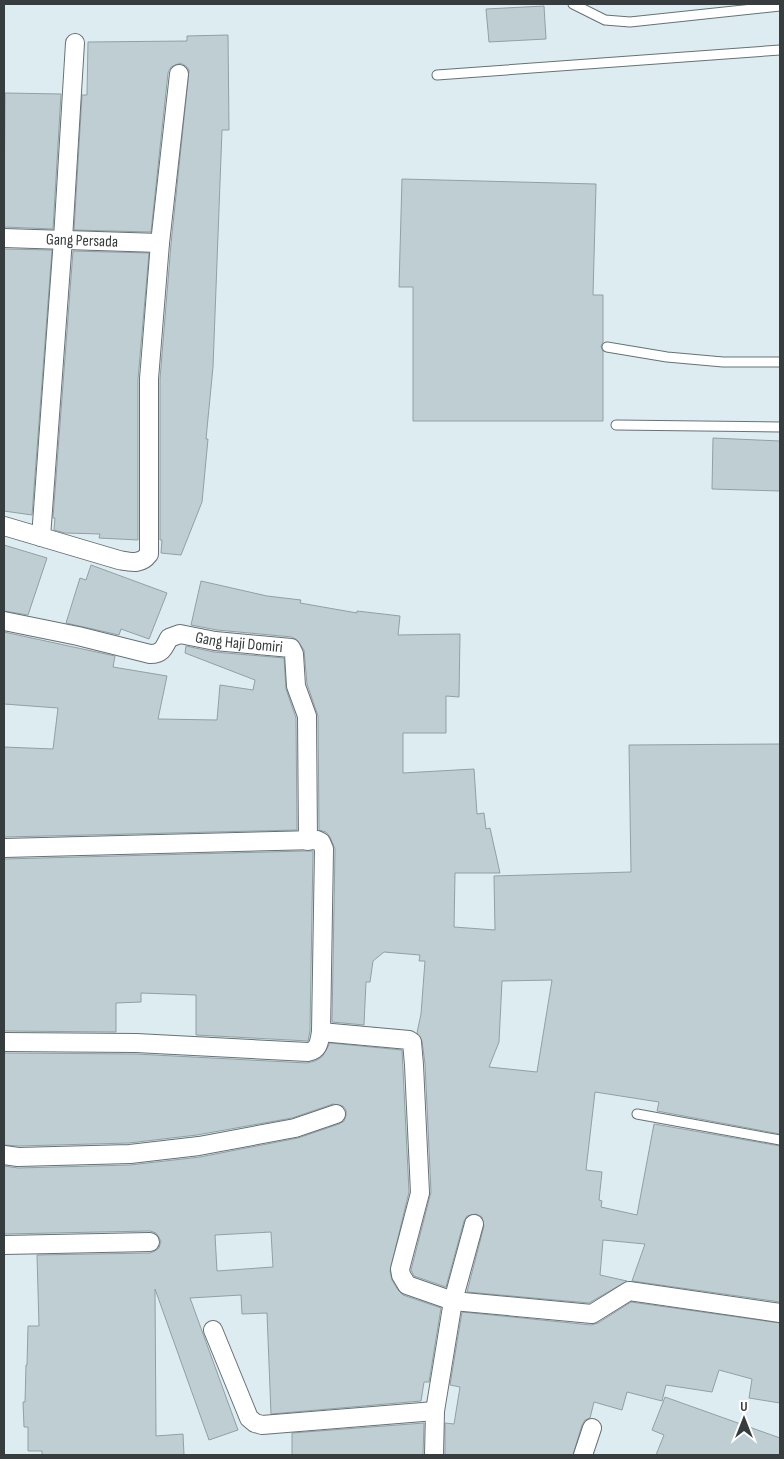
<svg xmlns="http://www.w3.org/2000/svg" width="784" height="1459" font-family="'Sofia Sans Condensed',sans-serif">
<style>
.building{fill:#bfced2;stroke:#92a0a4;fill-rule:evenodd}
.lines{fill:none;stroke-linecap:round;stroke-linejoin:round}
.service-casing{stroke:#657277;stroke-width:11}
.minor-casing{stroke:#657277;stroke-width:20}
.service{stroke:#fff;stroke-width:9}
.minor{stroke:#fff;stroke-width:18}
.labels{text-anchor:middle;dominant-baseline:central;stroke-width:4;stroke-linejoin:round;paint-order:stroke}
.street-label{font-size:16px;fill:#373d3f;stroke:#fff}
</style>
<rect width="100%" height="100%" fill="#ddecf1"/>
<g class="building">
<polygon points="544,6 546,39 489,42 486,9"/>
<polygon points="228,35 229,130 222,130 213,367 206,439 208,439 202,502 181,555 161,553 162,540 160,540 160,379 171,244 189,70 186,66 180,63 171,67 168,73 151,232 74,230 82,95 87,95 88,42 187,41 187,36"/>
<polygon points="5,93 61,94 53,229 4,227"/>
<polygon points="402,179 596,184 593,295 603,295 603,342 601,346 603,352 603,421 413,421 413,287 399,287"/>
<polygon points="4,249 52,250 32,515 4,511"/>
<polygon points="73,251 149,253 138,379 138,540 99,538 100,534 65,533 54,530 55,518 53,518"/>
<polygon points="713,438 780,441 780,491 712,489"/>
<polygon points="4,545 47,558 28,615 4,611"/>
<polygon points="91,565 167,593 149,639 121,629 119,635 66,623 80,578 86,580"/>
<path d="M201,581L267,596L301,600L300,603L357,613V611L400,616L398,635L460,634L459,697L446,696V733H403V773L474,769L477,814L484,813L486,829L490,828L500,873H455L454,927L495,930L494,876L631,872L629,745L780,744V1134L657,1111L659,1102L595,1092L586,1170L602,1172L599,1200L602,1201L601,1207L637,1215L654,1124L780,1146V1302L632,1281L645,1244L603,1240L600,1275L627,1281L589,1303L467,1292L484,1226L482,1217L476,1214L467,1216L464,1221L446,1287L414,1276L411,1270L431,1192L425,1064L422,1041L417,1033L421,1014L425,961H419L420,955L384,952L373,961L370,982H366L364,1025L332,1022L335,849L330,837L326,832L319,830L318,716L307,684L304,650L297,640L292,637L217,630L191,625ZM552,980L537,1072L489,1067L499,1042L502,981Z"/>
<polygon points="4,632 115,656 113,667 167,676 158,719 217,720 220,685 253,690 255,680 185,653 186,646 214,652 284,658 286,689 296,718 297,830 4,837 4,747 53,749 58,708 4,704"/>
<polygon points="305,851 313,851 310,1031 308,1041 196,1035 196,995 141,993 141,1002 116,1003 116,1032 4,1031 4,859"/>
<path d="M330,1043L402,1050L409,1192L390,1271L392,1280L398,1290L403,1295L441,1308L429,1382H424L421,1401L271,1414L267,1313L242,1314L241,1295L190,1298L238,1430L209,1440L155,1289L156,1436L183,1434L184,1455H42V1451H28V1427H24L23,1402H25L26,1365H27L28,1326H39L37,1255L150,1253L155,1251L159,1248L161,1241L156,1233L150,1231L4,1234V1166L18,1168L130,1165L200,1157L298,1138L339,1124L344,1121L346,1116V1110L343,1106L333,1104L292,1118L197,1135L129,1143L19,1146L4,1145V1053L136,1054L307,1063L315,1061L322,1057ZM271,1232L273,1267L217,1271L215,1235Z"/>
<polygon points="631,1302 780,1323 780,1403 749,1398 752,1379 719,1370 712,1392 666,1385 662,1401 627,1392 622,1410 594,1402 590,1418 585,1420 582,1425 573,1455 445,1455 445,1423 454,1424 460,1387 450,1385 462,1312 591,1325 598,1323"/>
<polygon points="665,1397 780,1438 780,1455 656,1455 664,1435 652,1430"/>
<polygon points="424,1423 423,1455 292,1455 292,1433"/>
</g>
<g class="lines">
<g class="service-casing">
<g id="service">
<polyline points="573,4 605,20 630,22 780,6"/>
<polyline points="437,75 780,50"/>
<polyline points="607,347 667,357 723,362 780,362"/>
<polyline points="616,425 780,427"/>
<polyline points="637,1114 780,1140"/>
</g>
</g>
<g class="minor-casing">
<g id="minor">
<path id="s1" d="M4,238L160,243"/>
<path d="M4,526L119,560C131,562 141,565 149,554V379L160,243L179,74"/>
<polyline points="41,537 63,239 75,43"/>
<path id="s2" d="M4,621L78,636L150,654C162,654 164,648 169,638L180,634L215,641L291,648L294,654L296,686L307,716L308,841"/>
<path d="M4,848L317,840L321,842L324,849L321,1032C319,1042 319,1050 308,1052L136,1043L4,1042"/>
<polyline points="321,1032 409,1040 412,1042 414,1065 420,1193 400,1269 401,1275 407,1285 453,1301 592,1314 629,1291 780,1313"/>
<polyline points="4,1155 18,1157 130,1154 199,1146 295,1128 336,1114"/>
<polyline points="4,1245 150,1242"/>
<polyline points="213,1330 249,1418 255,1423 262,1425 435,1411"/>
<polyline points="434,1455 435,1411 453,1301 474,1224"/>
<polyline points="583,1455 592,1428"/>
</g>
</g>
<use href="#service" class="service"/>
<use href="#minor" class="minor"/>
</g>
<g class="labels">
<g class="street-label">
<text stroke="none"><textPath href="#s1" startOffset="78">Gang Persada</textPath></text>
<text stroke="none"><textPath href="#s2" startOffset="248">Gang Haji Domiri</textPath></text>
</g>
</g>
<rect width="784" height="1459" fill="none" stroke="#373d3f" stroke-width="10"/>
<g transform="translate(744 1419)" stroke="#ffffff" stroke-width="4" paint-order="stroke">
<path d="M0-4L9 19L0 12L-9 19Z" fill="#373d3f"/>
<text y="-8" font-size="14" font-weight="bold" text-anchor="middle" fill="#373d3f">U</text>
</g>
</svg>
